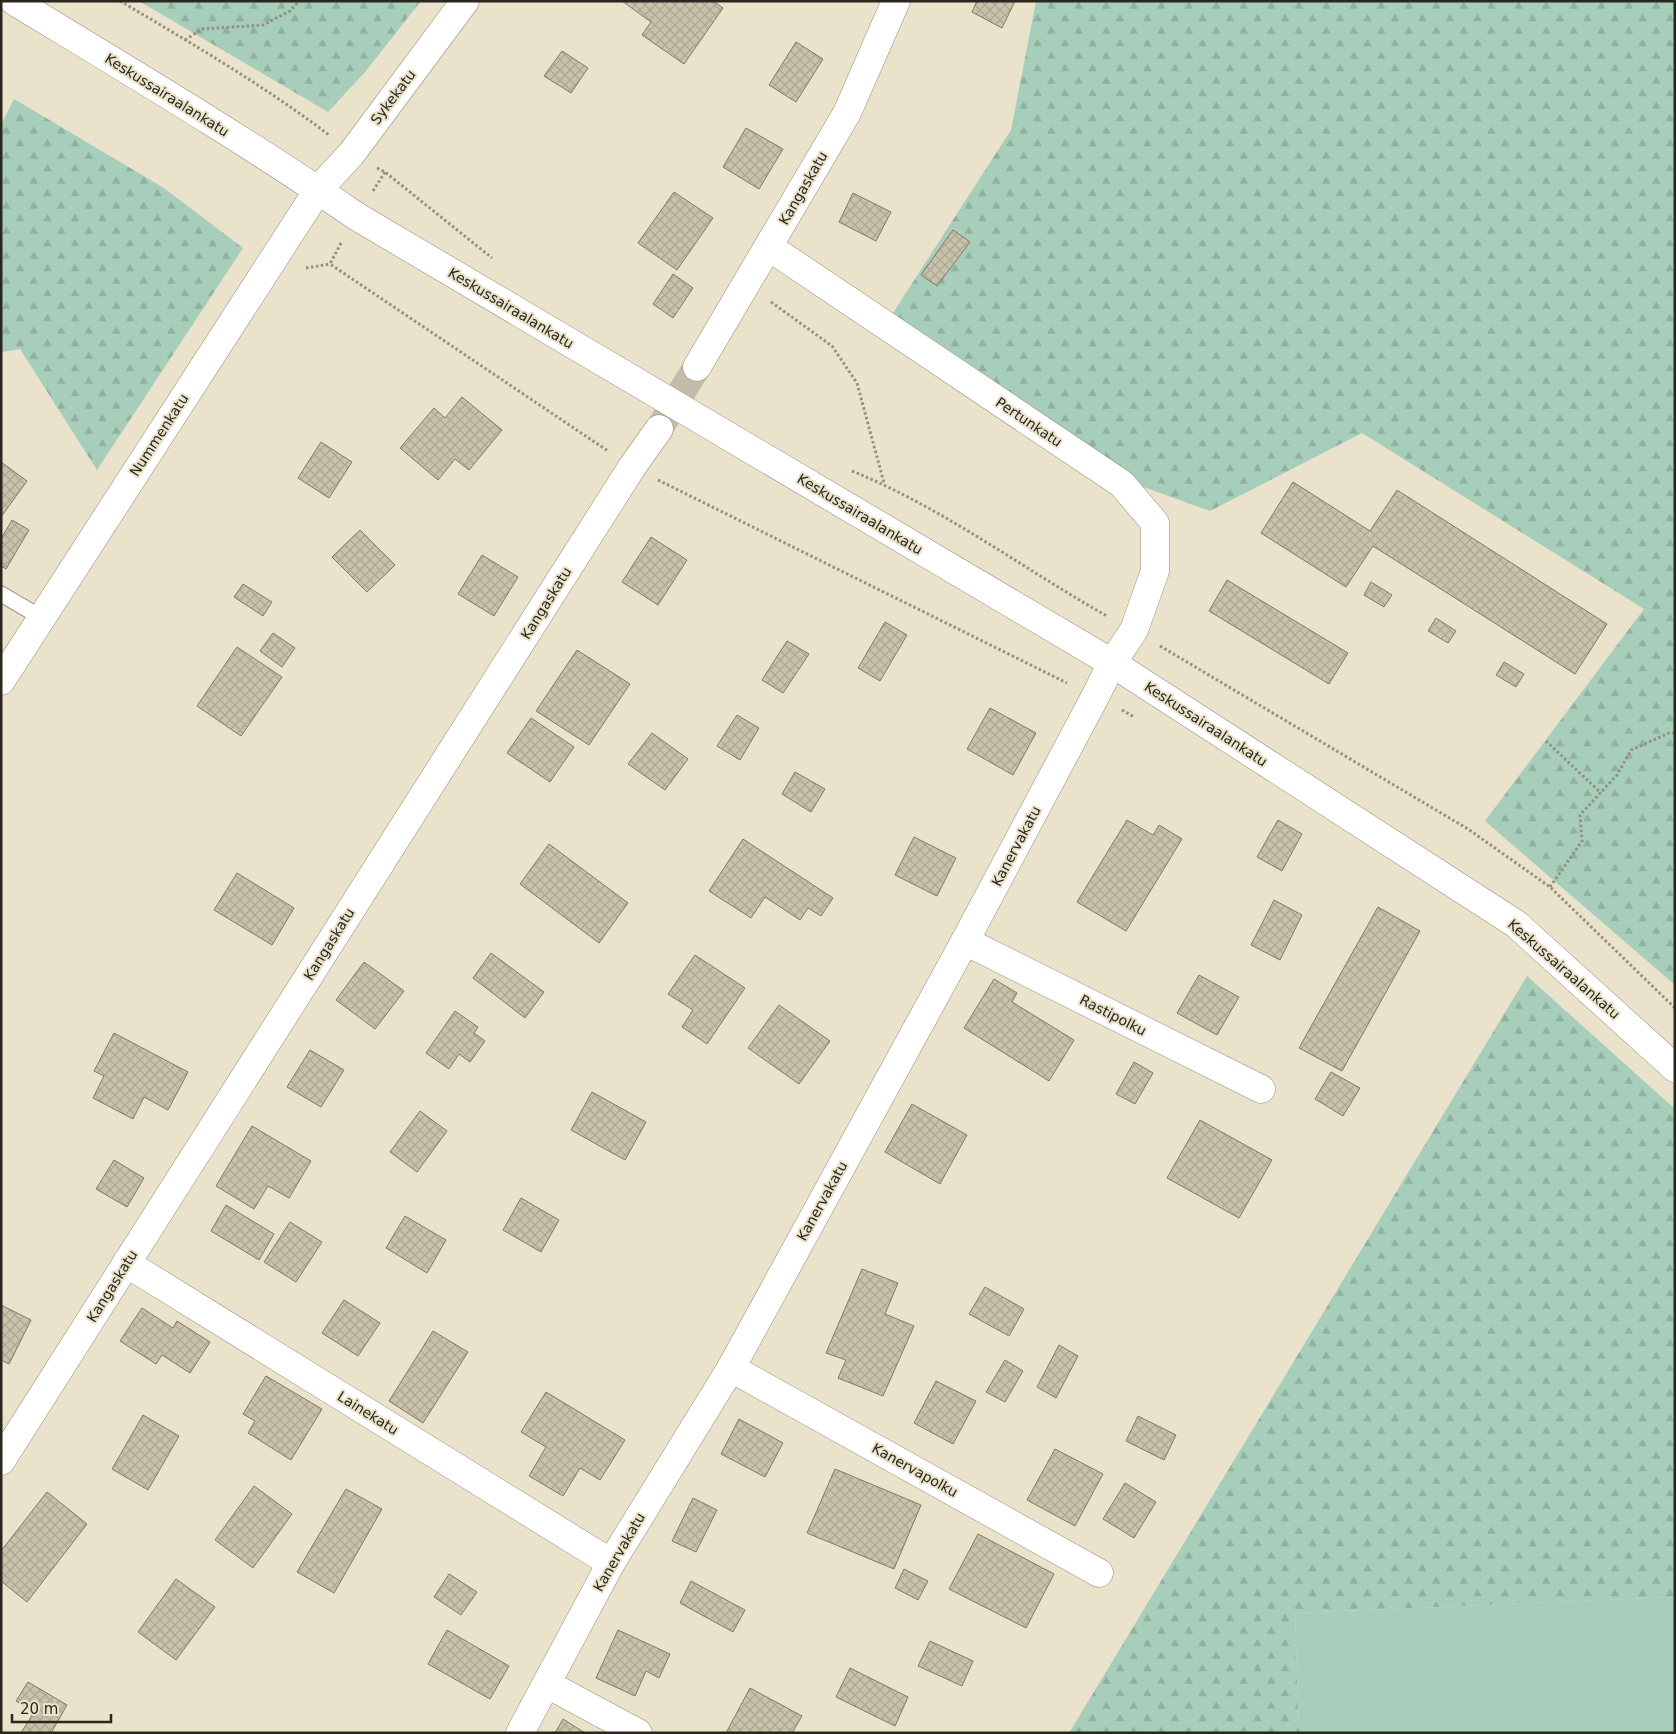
<svg xmlns="http://www.w3.org/2000/svg" width="1676" height="1734" font-family="'DejaVu Sans',sans-serif">
<style>
.forest{fill:url(#forest-firs)}
.pitch{fill:#a7cebb}
.building{fill:url(#building-cross-hatch);stroke:#807964}
.lines{fill:none;stroke-linecap:round;stroke-linejoin:round}
.minor-tunnel{stroke:#c3bca8;stroke-width:28;stroke-dasharray:28 14;stroke-linecap:butt}
.service-casing{stroke:#968e78;stroke-width:17}
.minor-casing{stroke:#968e78;stroke-width:29}
.tertiary-casing{stroke:#968e78;stroke-width:29}
.path{stroke:#95907f;stroke-width:3;stroke-dasharray:2.5 2.5;stroke-linecap:butt}
.service{stroke:#fff;stroke-width:15}
.minor{stroke:#fff;stroke-width:28}
.tertiary{stroke:#fff;stroke-width:28}
.labels{text-anchor:middle;dominant-baseline:central;stroke-width:4;stroke-linejoin:round;paint-order:stroke}
.street-label{font-size:14px;fill:#29261d;stroke:#eae2cb}
</style>
<defs>
<pattern id="forest-firs" width="22" height="20" patternUnits="userSpaceOnUse" patternTransform="scale(1.25)"><rect width="22" height="20" fill="#a7cebb"/><path d="M5 1l3.5 6h-7zM16 11l3.5 6h-7z" fill="#90b1a0"/></pattern>
<pattern id="building-cross-hatch" width="8" height="8" patternUnits="userSpaceOnUse" patternTransform="scale(1.25)"><rect width="8" height="8" fill="#c9c2aa"/><path d="M0 0l8 8M0 8l8-8" fill="none" stroke="#ada792"/></pattern>
</defs>
<rect width="100%" height="100%" fill="#eae2cb"/>
<g class="forest">
<polygon points="139,1 421,1 365,72 328,112"/>
<polygon points="1036,1 1675,1 1675,985 1485,821 1644,609 1362,433 1210,511 1138,485 893,313 1011,130"/>
<polygon points="14,99 164,188 243,248 97,470 20,349 1,352 1,125"/>
<polygon points="1527,976 1675,1109 1675,1597 1295,1613 1299,1733 1069,1733"/>
</g>
<polygon class="pitch" points="1675,1597 1675,1733 1299,1733 1295,1613"/>
<g class="building">
<polygon points="622,1 713,1 723,8 684,64 642,35 651,22"/>
<polygon points="977,1 1015,1 1002,28 972,12"/>
<polygon points="796,42 823,59 796,102 769,85"/>
<polygon points="562,51 588,68 571,93 544,76"/>
<polygon points="746,128 783,149 759,189 723,167"/>
<polygon points="674,192 713,218 677,270 638,243"/>
<polygon points="853,193 891,212 876,241 839,222"/>
<polygon points="953,230 970,242 937,286 921,275"/>
<polygon points="673,274 693,288 673,318 653,304"/>
<polygon points="462,397 502,430 469,470 455,459 438,480 400,448 434,408 445,418"/>
<polygon points="321,442 352,462 329,498 298,478"/>
<polygon points="1,462 27,481 1,517"/>
<polygon points="1293,482 1370,531 1397,490 1607,624 1575,674 1373,546 1346,587 1261,533"/>
<polygon points="12,520 29,530 6,569 1,566 1,539"/>
<polygon points="360,530 395,565 367,592 332,557"/>
<polygon points="651,537 687,560 658,605 622,582"/>
<polygon points="482,555 518,577 494,616 458,594"/>
<polygon points="1227,580 1348,653 1329,684 1209,611"/>
<polygon points="1371,582 1392,595 1384,607 1364,595"/>
<polygon points="243,584 272,602 263,616 234,597"/>
<polygon points="1436,618 1456,631 1448,643 1428,631"/>
<polygon points="885,622 907,635 880,681 858,668"/>
<polygon points="273,633 295,648 282,667 260,651"/>
<polygon points="787,641 809,654 783,693 762,680"/>
<polygon points="237,647 282,677 241,736 197,706"/>
<polygon points="577,650 630,684 589,745 536,711"/>
<polygon points="1504,662 1524,674 1516,687 1496,675"/>
<polygon points="990,708 1036,733 1013,775 967,749"/>
<polygon points="737,715 759,728 740,760 717,746"/>
<polygon points="531,718 574,747 550,782 507,753"/>
<polygon points="652,733 688,759 665,790 628,764"/>
<polygon points="795,772 825,789 811,812 782,794"/>
<polygon points="1127,820 1153,835 1159,825 1182,839 1126,931 1077,902"/>
<polygon points="1278,820 1302,834 1282,871 1257,857"/>
<polygon points="914,837 956,858 937,896 895,875"/>
<polygon points="743,839 833,898 821,916 808,908 800,920 765,897 751,918 709,891"/>
<polygon points="549,844 628,903 599,943 520,884"/>
<polygon points="237,873 294,908 272,945 214,910"/>
<polygon points="1274,900 1302,915 1280,960 1251,945"/>
<polygon points="1378,907 1420,931 1342,1071 1299,1048"/>
<polygon points="491,953 544,992 525,1018 473,978"/>
<polygon points="695,955 745,988 707,1044 682,1027 693,1010 668,994"/>
<polygon points="364,962 404,991 375,1029 336,1000"/>
<polygon points="1199,975 1239,997 1217,1035 1177,1013"/>
<polygon points="994,979 1017,993 1012,1002 1074,1040 1049,1081 964,1028"/>
<polygon points="779,1005 830,1041 799,1084 748,1048"/>
<polygon points="455,1011 478,1027 474,1033 485,1041 470,1062 459,1054 449,1069 426,1053"/>
<polygon points="114,1033 188,1072 168,1110 144,1097 133,1119 93,1098 104,1076 94,1071"/>
<polygon points="310,1050 344,1070 321,1107 287,1087"/>
<polygon points="1134,1062 1153,1073 1135,1104 1116,1094"/>
<polygon points="1331,1072 1360,1088 1343,1116 1315,1099"/>
<polygon points="592,1092 646,1122 625,1160 571,1130"/>
<polygon points="912,1104 967,1135 940,1184 885,1152"/>
<polygon points="420,1111 447,1131 417,1172 390,1152"/>
<polygon points="1200,1120 1272,1160 1239,1218 1167,1178"/>
<polygon points="252,1126 311,1161 289,1198 268,1186 254,1209 216,1186"/>
<polygon points="114,1160 144,1178 127,1207 96,1189"/>
<polygon points="521,1198 559,1220 541,1252 503,1230"/>
<polygon points="226,1205 274,1234 259,1260 211,1231"/>
<polygon points="405,1216 446,1240 427,1273 386,1248"/>
<polygon points="290,1222 322,1242 296,1282 264,1262"/>
<polygon points="862,1269 898,1283 885,1314 914,1326 883,1396 838,1378 846,1360 826,1353"/>
<polygon points="985,1287 1024,1309 1009,1336 969,1314"/>
<polygon points="344,1300 380,1323 358,1356 322,1333"/>
<polygon points="1,1305 31,1320 9,1364 1,1360"/>
<polygon points="142,1308 173,1328 177,1321 210,1342 190,1373 162,1355 156,1364 120,1341"/>
<polygon points="433,1331 468,1352 423,1423 389,1401"/>
<polygon points="1059,1345 1078,1356 1056,1398 1037,1387"/>
<polygon points="1005,1360 1023,1371 1005,1402 986,1392"/>
<polygon points="266,1376 322,1409 291,1460 248,1433 255,1421 243,1414"/>
<polygon points="936,1381 976,1401 953,1444 914,1423"/>
<polygon points="546,1392 625,1440 600,1480 580,1468 563,1496 529,1476 546,1447 521,1432"/>
<polygon points="143,1415 179,1436 148,1490 112,1469"/>
<polygon points="1138,1416 1176,1435 1164,1460 1126,1441"/>
<polygon points="739,1419 783,1443 765,1477 721,1454"/>
<polygon points="1055,1449 1103,1474 1075,1526 1027,1500"/>
<polygon points="835,1469 921,1505 894,1569 807,1533"/>
<polygon points="1125,1483 1156,1502 1134,1538 1103,1519"/>
<polygon points="254,1486 292,1514 253,1568 215,1540"/>
<polygon points="346,1489 382,1509 334,1593 297,1572"/>
<polygon points="47,1492 87,1524 27,1602 1,1581 1,1551"/>
<polygon points="693,1498 717,1510 696,1552 672,1541"/>
<polygon points="978,1534 1054,1574 1026,1628 949,1589"/>
<polygon points="904,1569 928,1581 918,1600 895,1588"/>
<polygon points="449,1574 477,1592 461,1615 434,1597"/>
<polygon points="176,1579 215,1607 176,1660 138,1632"/>
<polygon points="691,1581 745,1610 733,1632 680,1603"/>
<polygon points="447,1630 509,1666 490,1699 428,1664"/>
<polygon points="618,1630 670,1654 659,1678 646,1671 635,1696 596,1678"/>
<polygon points="930,1641 973,1661 962,1686 918,1666"/>
<polygon points="850,1668 908,1697 895,1726 836,1697"/>
<polygon points="28,1682 67,1705 51,1733 21,1733 34,1712 16,1701"/>
<polygon points="750,1688 802,1716 792,1733 726,1733"/>
<polygon points="563,1719 585,1733 555,1733"/>
</g>
<g class="lines">
<polyline class="minor-tunnel" points="659,429 697,367"/>
<g class="service-casing">
<polyline id="service" points="1,594 42,618"/>
</g>
<g class="minor-casing">
<g id="minor">
<polyline points="697,367 847,113 896,1"/>
<polyline points="1,681 318,190 352,153 465,1"/>
<polyline points="965,941 1261,1089"/>
<polyline points="126,1263 611,1563"/>
<polyline points="731,1368 1099,1573"/>
<polyline points="1,1461 632,467 659,429"/>
<polyline points="547,1684 638,1733"/>
<polyline points="520,1733 611,1563 731,1368 965,941 1095,697 1112,663 1134,630 1155,571 1155,523 1122,484 769,247"/>
</g>
</g>
<g class="tertiary-casing">
<path id="tertiary" d="M14,1C129,71 245,140 356,216L1112,663L1516,924L1675,1068"/>
</g>
<g class="path">
<path d="M120,1C191,43 263,85 329,135"/>
<polyline points="185,40 202,29 263,25 290,11 299,1"/>
<polyline points="377,168 385,172 492,258"/>
<polyline points="373,191 385,172"/>
<polyline points="341,243 330,264 608,451"/>
<polyline points="306,268 330,264"/>
<polyline points="771,302 832,346 857,383 884,483"/>
<path d="M852,471C943,508 1022,568 1107,616"/>
<polyline points="658,480 1067,683"/>
<polyline points="1160,646 1468,829 1550,887 1675,1008"/>
<polyline points="1122,710 1134,717"/>
<polyline points="1546,741 1601,793"/>
<polyline points="1550,887 1582,841 1580,815 1617,775 1631,750 1669,733 1675,733"/>
</g>
<use href="#service" class="service"/>
<use href="#minor" class="minor"/>
<use href="#tertiary" class="tertiary"/>
</g>
<g class="labels">
<g class="street-label">
<text transform="translate(167 95) rotate(32)">Keskussairaalankatu</text>
<text transform="translate(393 97) rotate(-53)">Sykekatu</text>
<text transform="translate(803 188) rotate(-60)">Kangaskatu</text>
<text transform="translate(511 308) rotate(31)">Keskussairaalankatu</text>
<text transform="translate(1029 422) rotate(34)">Pertunkatu</text>
<text transform="translate(159 435) rotate(-57)">Nummenkatu</text>
<text transform="translate(860 514) rotate(31)">Keskussairaalankatu</text>
<text transform="translate(546 603) rotate(-58)">Kangaskatu</text>
<text transform="translate(1206 724) rotate(33)">Keskussairaalankatu</text>
<text transform="translate(1016 846) rotate(-62)">Kanervakatu</text>
<text transform="translate(329 944) rotate(-58)">Kangaskatu</text>
<text transform="translate(1564 969) rotate(41)">Keskussairaalankatu</text>
<text transform="translate(1113 1015) rotate(27)">Rastipolku</text>
<text transform="translate(822 1201) rotate(-61)">Kanervakatu</text>
<text transform="translate(112 1286) rotate(-58)">Kangaskatu</text>
<text transform="translate(368 1413) rotate(32)">Lainekatu</text>
<text transform="translate(915 1470) rotate(29)">Kanervapolku</text>
<text transform="translate(619 1552) rotate(-60)">Kanervakatu</text>
</g>
</g>
<rect width="1676" height="1734" fill="none" stroke="#29261d" stroke-width="5"/>
<path d="M12 1714v8h99v-8" fill="none" stroke="#29261d" stroke-width="2.5"/>
<text x="20" y="1714" font-size="15" fill="#29261d" stroke="#eae2cb" stroke-width="4" paint-order="stroke">20 m</text>
</svg>
